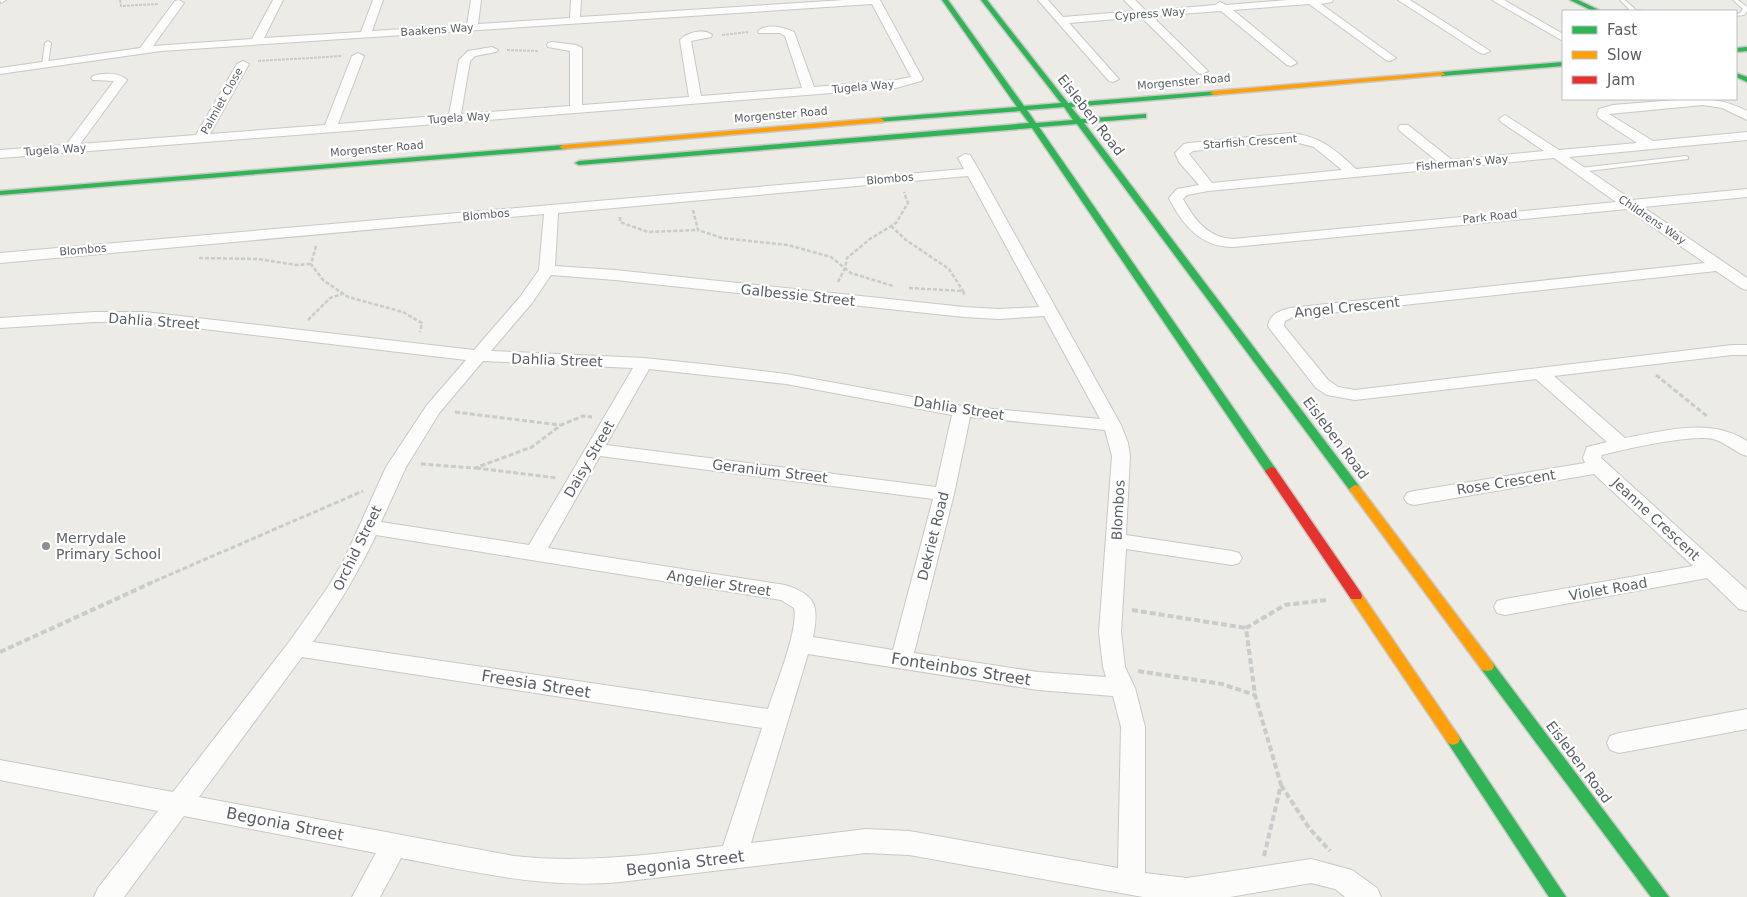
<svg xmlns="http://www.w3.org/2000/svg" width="1747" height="897" font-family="'DejaVu Sans',sans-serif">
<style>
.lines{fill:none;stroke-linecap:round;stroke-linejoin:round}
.lane-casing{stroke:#c8c8c7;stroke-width:2}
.street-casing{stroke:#c8c8c7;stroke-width:2}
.fast-casing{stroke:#c8c9c8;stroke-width:3}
.slow-casing{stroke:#c8c9c8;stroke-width:3}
.jam-casing{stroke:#c8c9c8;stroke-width:3}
.path-far3{stroke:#c8ccca;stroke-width:2;stroke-dasharray:3 1;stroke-linecap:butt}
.path-far2{stroke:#c8ccca;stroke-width:2.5;stroke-dasharray:4 2;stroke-linecap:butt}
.path-far1{stroke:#c8ccca;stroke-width:3;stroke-dasharray:5 2.5;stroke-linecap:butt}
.path{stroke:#c8ccca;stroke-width:4;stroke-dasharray:6 3;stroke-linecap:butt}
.lane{fill:#fcfcfb;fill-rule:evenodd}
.street{fill:#fcfcfb;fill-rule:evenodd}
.fast{fill:#30b455;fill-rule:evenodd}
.slow{fill:#ff9f0a;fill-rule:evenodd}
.jam{fill:#e5322d;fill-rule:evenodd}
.poi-dot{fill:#8e9092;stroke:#fff;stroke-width:2}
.labels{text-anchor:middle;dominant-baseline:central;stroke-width:4.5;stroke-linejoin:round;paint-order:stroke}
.far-street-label{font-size:11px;fill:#5b5f65;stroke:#fff}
.street-label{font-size:14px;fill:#5b5f65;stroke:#fff}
.poi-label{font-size:14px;fill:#5b5f65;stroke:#fff;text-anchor:start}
.near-street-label{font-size:16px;fill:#5b5f65;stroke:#fff}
</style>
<rect width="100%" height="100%" fill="#ecebe6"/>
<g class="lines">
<g class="lane-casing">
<g id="lane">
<polygon points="1620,0 1625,0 1636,10 1644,11 1600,11 1602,10 1630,10"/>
<polygon points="1733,0 1738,0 1747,7 1747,11 1744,15 1736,16 1736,14 1740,13 1743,9"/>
<polygon points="48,41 51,43 48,64 45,66 42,64 45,43"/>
<polygon points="1686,156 1688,157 1688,159 1580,172 1577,170 1580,168"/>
</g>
</g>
<g class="street-casing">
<g id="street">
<polygon points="0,0 6,0 1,3"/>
<path d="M179,0L184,3L153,46L252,39L273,0H283L264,38L361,32L373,0H383L372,31L467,25L471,0H481L478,24L570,18L571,0H581L580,17L844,0H880L923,79L921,81L896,88L0,158V150L66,145L114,81L93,80L91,78L93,76C103,73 119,72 127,80L80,144L196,135L237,64L243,61L249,64L210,134L325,125L352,56L358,53L364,56L338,124L449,115L459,60L468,51L492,47L498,50L496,52L475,56L470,61L461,114L570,106V51L548,47L547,45L548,43L552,42L576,45L582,48V105L689,97L680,40C687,32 704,28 712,35L711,37L691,41L701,96L802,88L785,36L780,33H759L758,31C767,23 784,27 794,32L814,87L896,80L911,77L872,4L161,51L0,74V68L140,48L175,1Z"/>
<polygon points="1038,0 1048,0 1063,17 1135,11 1124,0 1135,0 1146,11 1215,5 1220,2 1226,5 1287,0 1333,0 1332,2 1321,4 1396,58 1390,61 1386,60 1309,4 1233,10 1295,61 1297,63 1291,66 1287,65 1221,11 1152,16 1206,69 1208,71 1202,74 1198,73 1141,17 1069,23 1117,77 1119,79 1113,82 1109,81"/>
<polygon points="1398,0 1410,0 1490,51 1484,54 1480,53"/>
<polygon points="1492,0 1504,0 1563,34 1563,41"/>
<path d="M1688,99C1712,99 1725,100 1747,111V120L1722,108L1703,105L1609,114L1653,141L1747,132V140L1569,157L1632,200L1747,189V197L1643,207L1747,278V290L1741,288L1716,271L1293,317L1285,321L1284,326L1328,380L1338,387L1355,390L1732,345H1747V355H1732L1554,376L1625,438C1666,431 1709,417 1747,441V456C1735,453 1726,442 1713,439C1691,434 1626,449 1602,455L1601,458L1747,590V611L1739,609L1707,578L1505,615L1497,613L1494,607L1497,601L1505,599L1693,566L1594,474L1414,505L1407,503L1404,498L1407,493L1414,491L1585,463L1583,458L1587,447L1607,442L1536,379L1355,400L1327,395L1316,388L1270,329L1268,326C1270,314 1279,311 1290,308L1705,263L1627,209L1233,247C1201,247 1183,226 1169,198L1177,189L1199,185L1179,162L1175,153L1184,144L1189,143L1291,133C1320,136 1336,150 1356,169L1437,161L1400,131L1398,128L1400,125H1408L1452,160L1544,151L1501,122L1499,119L1505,115L1559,150L1637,143L1599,118L1597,115L1599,109L1613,105ZM1291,141L1314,147L1342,170L1212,183L1189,154L1193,151ZM1554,158L1616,202L1233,239C1208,238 1194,219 1183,199L1187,195L1208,191Z"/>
<path d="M965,154L970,155L980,172L1121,425L1128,443L1130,456L1126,535L1232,551L1239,553L1242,558L1239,563L1232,565L1126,549L1121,632L1125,667L1135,688L1145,727V873L1187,878L1311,859L1352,870L1377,888L1381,897H1345L1335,889L1311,883L1230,897H1143L909,855L866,853L620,882C545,889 474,872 401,858L380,897H352L376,853L184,816L124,897H94L98,888L158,811L0,780V760L173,792L289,642L328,587L343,562L386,467L427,405L466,360L145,322H94L0,328V318L94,312H145L474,350L520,297L539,270L544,214L0,263V253L964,169L958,158ZM968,176L1039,307L999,309L964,307L615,270L555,266L558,213ZM551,275L615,280L964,317L999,319L1044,316L1100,419L962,406L786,374L712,365L644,358L491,351L532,303ZM483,361L633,368L529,545L381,522L406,467L440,412ZM649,369L786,384L952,415L936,487L606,445ZM970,417L1105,430L1112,456L1099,632L1103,667L1106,677L1038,672L914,653L954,494ZM600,456L933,499L893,650L813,637C819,607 817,595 785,585L548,548ZM376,535L781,600L794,608C799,629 775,687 768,709L313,642C337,607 358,573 376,535ZM808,654L1038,690L1113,696L1121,727L1118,868L909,831L866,829L751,843ZM302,657L762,728L723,846C653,854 585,864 514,856L199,797Z"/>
<polygon points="1747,709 1747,729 1619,753 1610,750 1607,743 1610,736 1619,733"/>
</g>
</g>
<g class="fast-casing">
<g id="fast">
<path d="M942,0H948L1024,106L1061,103L981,0H987L1068,103L1217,91V95H1214L1071,107L1081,119L1146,114V118H1143L1084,123L1359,486L1361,489L1359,492H1351L1077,124L1039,127L1275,468L1277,471L1275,474H1267L1032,128L579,165L575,163L579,161L1029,123L1020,111L877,122L876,120L880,118L1017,107ZM1064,107L1073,120L1036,123L1027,110Z"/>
<polygon points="1570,0 1578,0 1601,11 1593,11"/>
<polygon points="1747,47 1747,51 1736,52 1736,48"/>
<polygon points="1563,62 1563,66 1442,76 1439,74 1442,72"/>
<polygon points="1736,73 1747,77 1747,82 1736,77"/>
<polygon points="563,145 567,147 566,149 0,195 0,191"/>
<polygon points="1487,661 1492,662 1669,897 1651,897 1482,670 1480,666 1482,662"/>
<polygon points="1453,733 1458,735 1566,897 1549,897 1448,743 1446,739 1448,735"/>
</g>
</g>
<g class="slow-casing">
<g id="slow">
<polygon points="1442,72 1445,74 1444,75 1214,95 1210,93 1214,91"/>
<polygon points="880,118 884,120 883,122 563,149 559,147 563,145"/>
<polygon points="1355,485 1359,486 1492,662 1494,666 1492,670 1487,671 1482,670 1351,492 1349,489"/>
<polygon points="1356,591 1361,593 1458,735 1460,739 1458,743 1453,745 1448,743 1351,599 1350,596 1351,593"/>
</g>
</g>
<g class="jam-casing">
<polygon id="jam" points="1271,467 1275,468 1361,593 1362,596 1361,599 1351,599 1265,471"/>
</g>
<g class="path-far3">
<polyline points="120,0 121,6 158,4"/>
<polyline points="722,35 748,32"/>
<polyline points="507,50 538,51"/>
<polyline points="258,61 342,56"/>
</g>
<g class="path-far2">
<polyline points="693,210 698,230 722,238 788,245 831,257 851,273 893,286"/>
<polyline points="620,217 620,222 648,232 698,230"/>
<polyline points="891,226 906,240 949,269 963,291"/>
<polyline points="316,246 311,264 323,280 348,297 403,312 422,323 420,332"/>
<polyline points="199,258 258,259 296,265 311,264"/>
<polyline points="838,282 845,268 847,258 870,239 896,223 908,203 904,192"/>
<polyline points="909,288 963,291 965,296"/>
<polyline points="308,320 330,298 342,294"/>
</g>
<g class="path-far1">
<polyline points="1656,375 1708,417"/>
<polyline points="455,412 560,425"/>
<polyline points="421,464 475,468 532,447 561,425 583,416 592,417"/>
<polyline points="476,468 557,478"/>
<polyline points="148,584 363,491"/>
</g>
<g class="path">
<polyline points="1132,610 1246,628"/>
<polyline points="0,652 151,583"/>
<polyline points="1138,671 1222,684 1255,695"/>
<polyline points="1281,785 1309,828 1330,851"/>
<polyline points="1264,856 1281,785 1255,695 1246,628 1285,605 1326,600"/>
</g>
<use href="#lane" class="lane"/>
<use href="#street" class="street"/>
<use href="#fast" class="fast"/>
<use href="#slow" class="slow"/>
<use href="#jam" class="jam"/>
</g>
<circle class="poi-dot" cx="46" cy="546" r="5"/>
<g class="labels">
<g class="far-street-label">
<text transform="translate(1150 14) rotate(-4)">Cypress Way</text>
<text transform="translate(437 30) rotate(-4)">Baakens Way</text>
<text transform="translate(1184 82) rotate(-5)">Morgenster Road</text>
<text transform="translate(863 87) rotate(-5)">Tugela Way</text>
<text transform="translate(222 101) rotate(-61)">Palmiet Close</text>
<text transform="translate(781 115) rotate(-5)">Morgenster Road</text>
<text transform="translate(459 118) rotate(-4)">Tugela Way</text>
<text transform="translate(1250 142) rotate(-4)">Starfish Crescent</text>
<text transform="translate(377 149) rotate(-5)">Morgenster Road</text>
<text transform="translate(55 150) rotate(-4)">Tugela Way</text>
<text transform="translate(1462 163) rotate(-5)">Fisherman's Way</text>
<text transform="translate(890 179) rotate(-5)">Blombos</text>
<text transform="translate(486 215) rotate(-5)">Blombos</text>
<text transform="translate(1490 217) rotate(-6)">Park Road</text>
<text transform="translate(1652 220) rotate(34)">Childrens Way</text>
<text transform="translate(83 250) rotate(-5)">Blombos</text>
</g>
<g class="street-label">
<text transform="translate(1091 115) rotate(52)">Eisleben Road</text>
<text transform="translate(798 295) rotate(6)">Galbessie Street</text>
<text transform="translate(1347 307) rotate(-6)">Angel Crescent</text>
<text transform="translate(154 321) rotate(4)">Dahlia Street</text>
<text transform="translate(557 360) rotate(2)">Dahlia Street</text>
<text transform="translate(959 408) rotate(9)">Dahlia Street</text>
<text transform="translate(1336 438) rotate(53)">Eisleben Road</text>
<text transform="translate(589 459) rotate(-60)">Daisy Street</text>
<text transform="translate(770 471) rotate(7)">Geranium Street</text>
<text transform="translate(1506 482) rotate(-9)">Rose Crescent</text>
<text transform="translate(1118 510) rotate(-87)">Blombos</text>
<text transform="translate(1656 519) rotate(43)">Jeanne Crescent</text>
<text transform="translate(933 536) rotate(-76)">Dekriet Road</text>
<text transform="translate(357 548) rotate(-64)">Orchid Street</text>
<text transform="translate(719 583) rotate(9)">Angelier Street</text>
<text transform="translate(1608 589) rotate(-10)">Violet Road</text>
<text transform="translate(1579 762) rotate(53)">Eisleben Road</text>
</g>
<g class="poi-label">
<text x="56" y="538">Merrydale<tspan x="56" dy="16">Primary School</tspan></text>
</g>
<g class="near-street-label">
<text transform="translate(961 669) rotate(9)">Fonteinbos Street</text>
<text transform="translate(536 684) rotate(9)">Freesia Street</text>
<text transform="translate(285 824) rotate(11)">Begonia Street</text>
<text transform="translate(685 863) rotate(-7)">Begonia Street</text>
</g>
</g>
<rect x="1562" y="10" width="175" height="90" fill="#ffffff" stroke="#bdbfc1"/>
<rect x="1572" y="26" width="25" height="8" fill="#30b455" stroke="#bdbfc1"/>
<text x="1607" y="35" font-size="15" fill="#5b5f65">Fast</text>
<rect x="1572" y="51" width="25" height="8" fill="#ff9f0a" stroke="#bdbfc1"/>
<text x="1607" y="60" font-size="15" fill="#5b5f65">Slow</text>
<rect x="1572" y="76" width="25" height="8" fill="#e5322d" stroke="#bdbfc1"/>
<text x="1607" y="85" font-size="15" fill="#5b5f65">Jam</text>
</svg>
